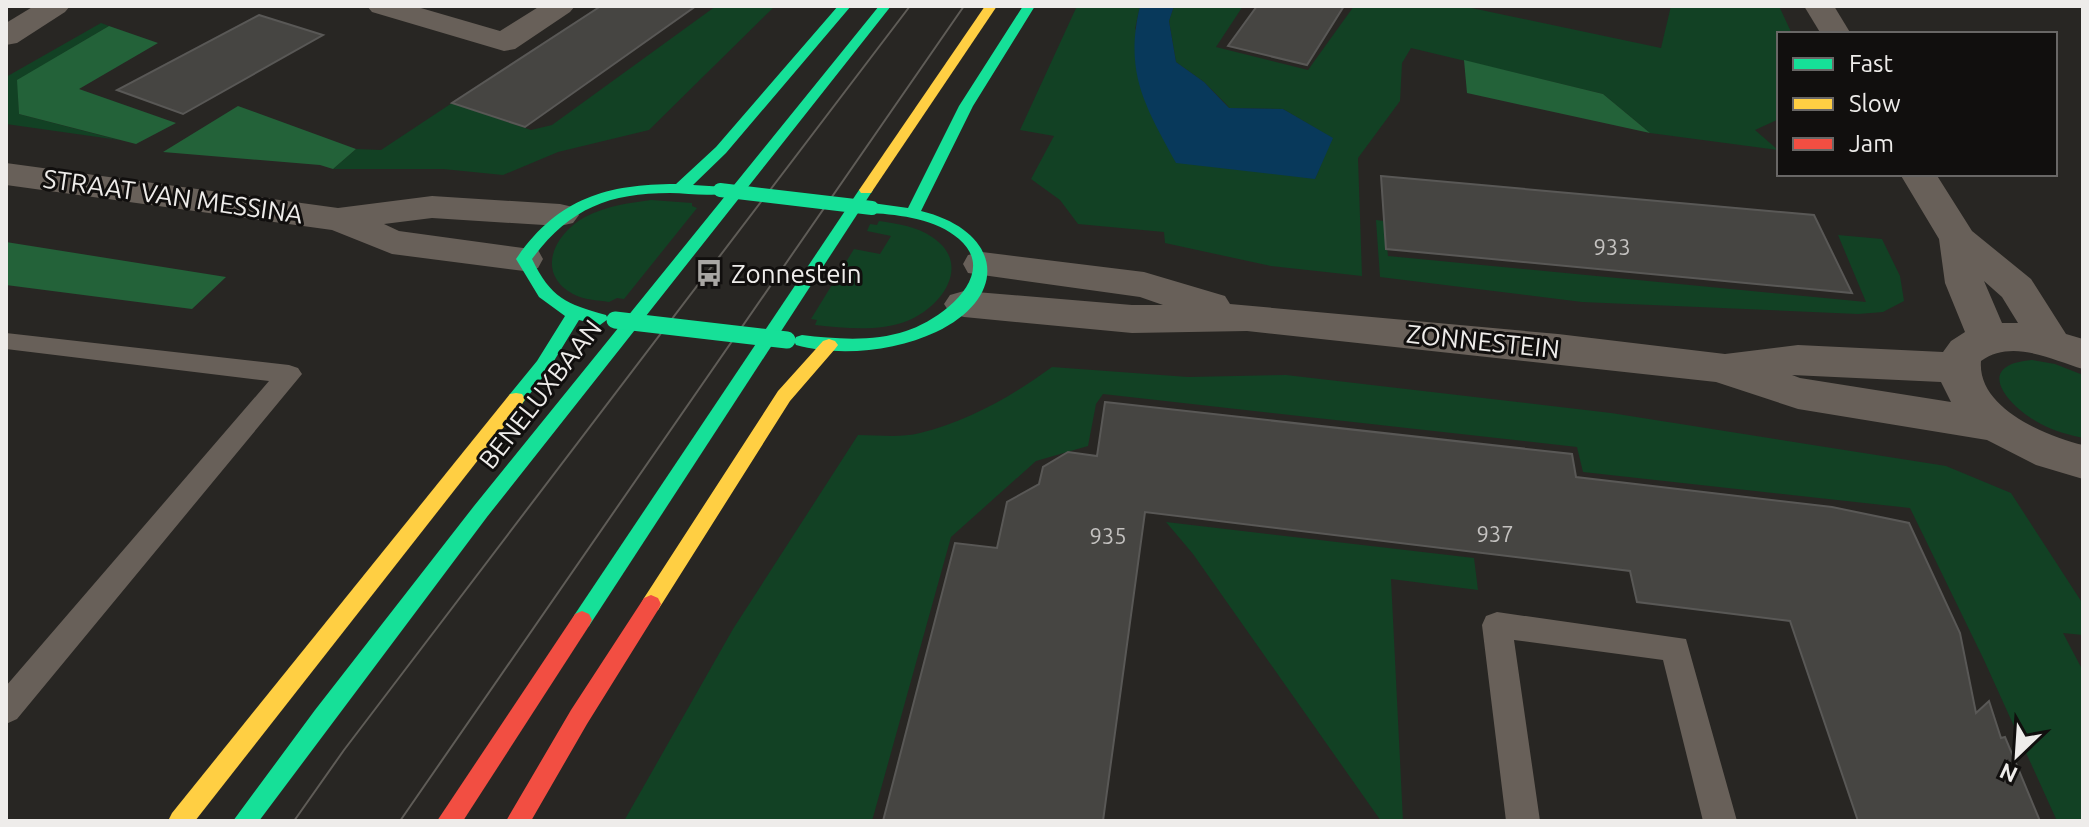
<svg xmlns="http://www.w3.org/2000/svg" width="2089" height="827" font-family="Ubuntu,sans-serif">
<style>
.green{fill:#124124}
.forest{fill:#236239}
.water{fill:#08395b}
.building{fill:#464542;stroke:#595856;stroke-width:2}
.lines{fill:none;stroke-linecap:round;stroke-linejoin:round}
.lane{fill:#686059;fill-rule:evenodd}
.street{fill:#686059;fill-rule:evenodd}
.fast{fill:#16e098;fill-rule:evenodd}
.slow{fill:#ffcf43;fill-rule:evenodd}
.jam{fill:#f24e42;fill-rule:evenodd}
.tram{stroke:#5f5c57;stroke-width:2}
.fast-bridge-far1{stroke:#16e098;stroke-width:14}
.fast-bridge{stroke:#16e098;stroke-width:17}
.labels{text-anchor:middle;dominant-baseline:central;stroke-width:6;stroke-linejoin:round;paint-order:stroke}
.number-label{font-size:22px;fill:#c4c2c0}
.street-label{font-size:26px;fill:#eeecea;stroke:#110f0e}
.poi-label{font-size:26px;fill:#eeecea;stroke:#110f0e;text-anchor:start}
</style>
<rect width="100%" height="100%" fill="#282623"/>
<g class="green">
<polygon points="716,6 775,6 649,130 558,152 503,175 443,169 333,169 356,149 381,150 452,103 531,130 552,125"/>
<polygon points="1077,6 1140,6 1135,29 1315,179 1332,138 1283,109 1230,108 1204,82 1176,62 1169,21 1174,6 1243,6 1216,47 1308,70 1354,6 1462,6 1661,48 1671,6 1779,6 1792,34 1779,34 1779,119 1755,130 1778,150 1650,133 1603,94 1411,48 1402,63 1400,101 1358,158 1362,276 1271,266 1165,243 1164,232 1078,224 1060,200 1031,179 1054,136 1020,130"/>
<polygon points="101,23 109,26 18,80 19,114 119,140 6,124 6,77"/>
<path d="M651,200L692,203V206L697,208L624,299L617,298L609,302C597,300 584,300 573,294C535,273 554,234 585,217C606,206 628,203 651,200Z"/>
<polygon points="1376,220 1384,221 1388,256 1866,302 1838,235 1882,239 1900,276 1904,301 1883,312 1858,314 1582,302 1380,277"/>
<path d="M879,221C898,224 916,226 932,237C973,264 942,307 907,321C878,332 845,328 815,325L817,320L811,319L854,249L880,254L891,236L867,231L870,224L877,225Z"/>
<path d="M2032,360L2055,364L2083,375V438C2069,435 2054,431 2041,424C2010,408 1970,365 2032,360Z"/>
<path d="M1052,367L1188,377L1286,375L1611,413L1946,466L2011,493L2083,604V635L2063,633L2083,671V821H2057L1984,660L1910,508L1583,472L1577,447L1103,394L1096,404L1088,446L1036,461L951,537L872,821H624L733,629L858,435C878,435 901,438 920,433C969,421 1012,396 1052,367Z"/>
<polygon points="1166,522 1474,558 1478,590 1391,579 1403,821 1381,821 1193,554"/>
</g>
<g class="forest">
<polygon points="109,26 158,43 79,89 176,123 136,144 19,114 17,80"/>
<polygon points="1464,60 1603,94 1650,133 1467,93"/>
<polygon points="238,106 356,149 333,169 320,165 163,152"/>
<polygon points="6,242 226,277 192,309 6,285"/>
</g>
<path class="water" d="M1140,6H1174L1169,21L1176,62L1204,82L1229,108L1283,109L1333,138L1315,179L1176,163C1145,106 1124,73 1140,6Z"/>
<g class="building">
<polygon points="601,6 696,6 525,127 452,103"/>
<polygon points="1257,6 1344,6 1307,65 1228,46"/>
<polygon points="259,15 323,35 183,114 117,90"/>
<polygon points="1381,176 1814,215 1852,293 1386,249"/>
<polygon points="1105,402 1572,454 1576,477 1832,507 1909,523 1960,633 1976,713 1989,701 2001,738 2005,737 2040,821 1858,821 1790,621 1637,602 1630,571 1145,512 1103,821 883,821 955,543 997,548 1007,502 1039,484 1043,467 1068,452 1097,456"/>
</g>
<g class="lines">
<g class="lane">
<polygon points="6,333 289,365 298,368 302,374 17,719 6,724 6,686 269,381 6,349"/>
<polygon points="1497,612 1686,639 1737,821 1703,821 1663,660 1514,640 1540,821 1506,821 1482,625 1486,616"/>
</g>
<g class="street">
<polygon points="34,6 70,6 65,12 17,43 6,45 6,23"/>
<polygon points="367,6 414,6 500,31 540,6 575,6 570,12 515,49 504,51 372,12"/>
<polygon points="1804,6 1834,6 1851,34 1821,34"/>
<polygon points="6,163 338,208 432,196 560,204 573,207 579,215 573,223 560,226 432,218 384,224 399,231 538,250 543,259 538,268 524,271 392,254 332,230 6,185"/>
<path d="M1900,174H1936L1972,231L2031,279L2066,334L2083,339V369C2050,359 2012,339 1981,361C1977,408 2046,436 2083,445V479L2036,465L1987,440L1798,409L1716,382L1247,331L1132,333L964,317L950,313L944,304L950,295L964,291L1132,305H1163L1140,297L968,273L963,264L968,255L982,252L1144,272L1225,296L1230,304L1558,334L1725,354L1798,345L1943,352L1951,341L1965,332L1945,283L1939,239ZM1984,281L2002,297L2018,323H2002ZM1792,375L1941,382L1951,402L1800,378Z"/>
</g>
<g class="fast">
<path d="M838,6H851L726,153L693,185L725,187V193C708,197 688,193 670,193C608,193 569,209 532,259C551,298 566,304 606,315L608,319L600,325L579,320L549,369L522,404H510L507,399L510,394L537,361L565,316L539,297L516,259C557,199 606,184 676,184L716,147Z"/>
<polygon points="879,6 891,6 487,517 259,821 233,821 315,710 474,506"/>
<path d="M1023,6H1035L973,106L921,211C1002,231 1011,296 936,332C896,351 839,357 796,345L794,341L796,337L802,335C836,339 873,342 906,331C939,321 1001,275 959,239C936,219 901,215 872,213L864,208L872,203L908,208L959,106Z"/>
<polygon points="866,186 873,190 589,626 582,629 575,626 572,620 575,614 859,190"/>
</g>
<g class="slow">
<polygon points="985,6 997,6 871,193 861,193 859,190"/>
<polygon points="829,339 835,341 838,345 835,349 790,401 658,610 651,613 644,610 641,604 644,598 778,391 823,341"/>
<polygon points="516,393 522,394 525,399 522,404 195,821 168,821 172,813 510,394"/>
</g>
<g class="jam">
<polygon points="651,595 658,598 661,604 658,610 587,724 531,821 506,821 571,710 644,598"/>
<polygon points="582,611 589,614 592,620 589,626 463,821 437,821 575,614"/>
</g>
<g class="tram">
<polyline points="294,821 344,750 910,6"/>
<polyline points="400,821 964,6"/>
</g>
<polyline class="fast-bridge-far1" points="720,190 872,208"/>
<polyline class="fast-bridge" points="615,320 787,340"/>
</g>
<defs>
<g id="bus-bare" transform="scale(2.16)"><path d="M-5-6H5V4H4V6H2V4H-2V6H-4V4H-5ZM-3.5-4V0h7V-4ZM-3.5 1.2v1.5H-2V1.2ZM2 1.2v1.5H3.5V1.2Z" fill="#a9a7a4" stroke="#110f0e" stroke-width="2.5" paint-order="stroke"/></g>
</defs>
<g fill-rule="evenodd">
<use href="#bus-bare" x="709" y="273"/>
</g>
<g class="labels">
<g class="number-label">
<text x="1612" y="246">933</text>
<text x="1495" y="533">937</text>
<text x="1108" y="535">935</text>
</g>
<g class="street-label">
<text transform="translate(173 196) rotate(8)">STRAAT VAN MESSINA</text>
<text transform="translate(1483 341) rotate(6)">ZONNESTEIN</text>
<text transform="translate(540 394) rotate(-52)">BENELUXBAAN</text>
</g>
<g class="poi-label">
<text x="731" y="273">Zonnestein</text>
</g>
</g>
<rect width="2089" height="827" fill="none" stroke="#eeecea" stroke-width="16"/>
<rect x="1777" y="32" width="280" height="144" fill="#110f0e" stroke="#696766" stroke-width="2"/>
<rect x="1793" y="58" width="40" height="12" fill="#16e098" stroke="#696766" stroke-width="2"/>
<text x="1849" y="72" font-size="24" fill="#eeecea">Fast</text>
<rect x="1793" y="98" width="40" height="12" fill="#ffcf43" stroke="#696766" stroke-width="2"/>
<text x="1849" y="112" font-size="24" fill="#eeecea">Slow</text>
<rect x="1793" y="138" width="40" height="12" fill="#f24e42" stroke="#696766" stroke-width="2"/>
<text x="1849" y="152" font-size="24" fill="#eeecea">Jam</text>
<g transform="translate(2017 755) rotate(205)" stroke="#110f0e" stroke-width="6" paint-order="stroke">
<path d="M0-6L14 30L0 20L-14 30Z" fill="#eeecea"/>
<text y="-12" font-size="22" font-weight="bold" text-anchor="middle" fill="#eeecea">N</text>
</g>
</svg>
